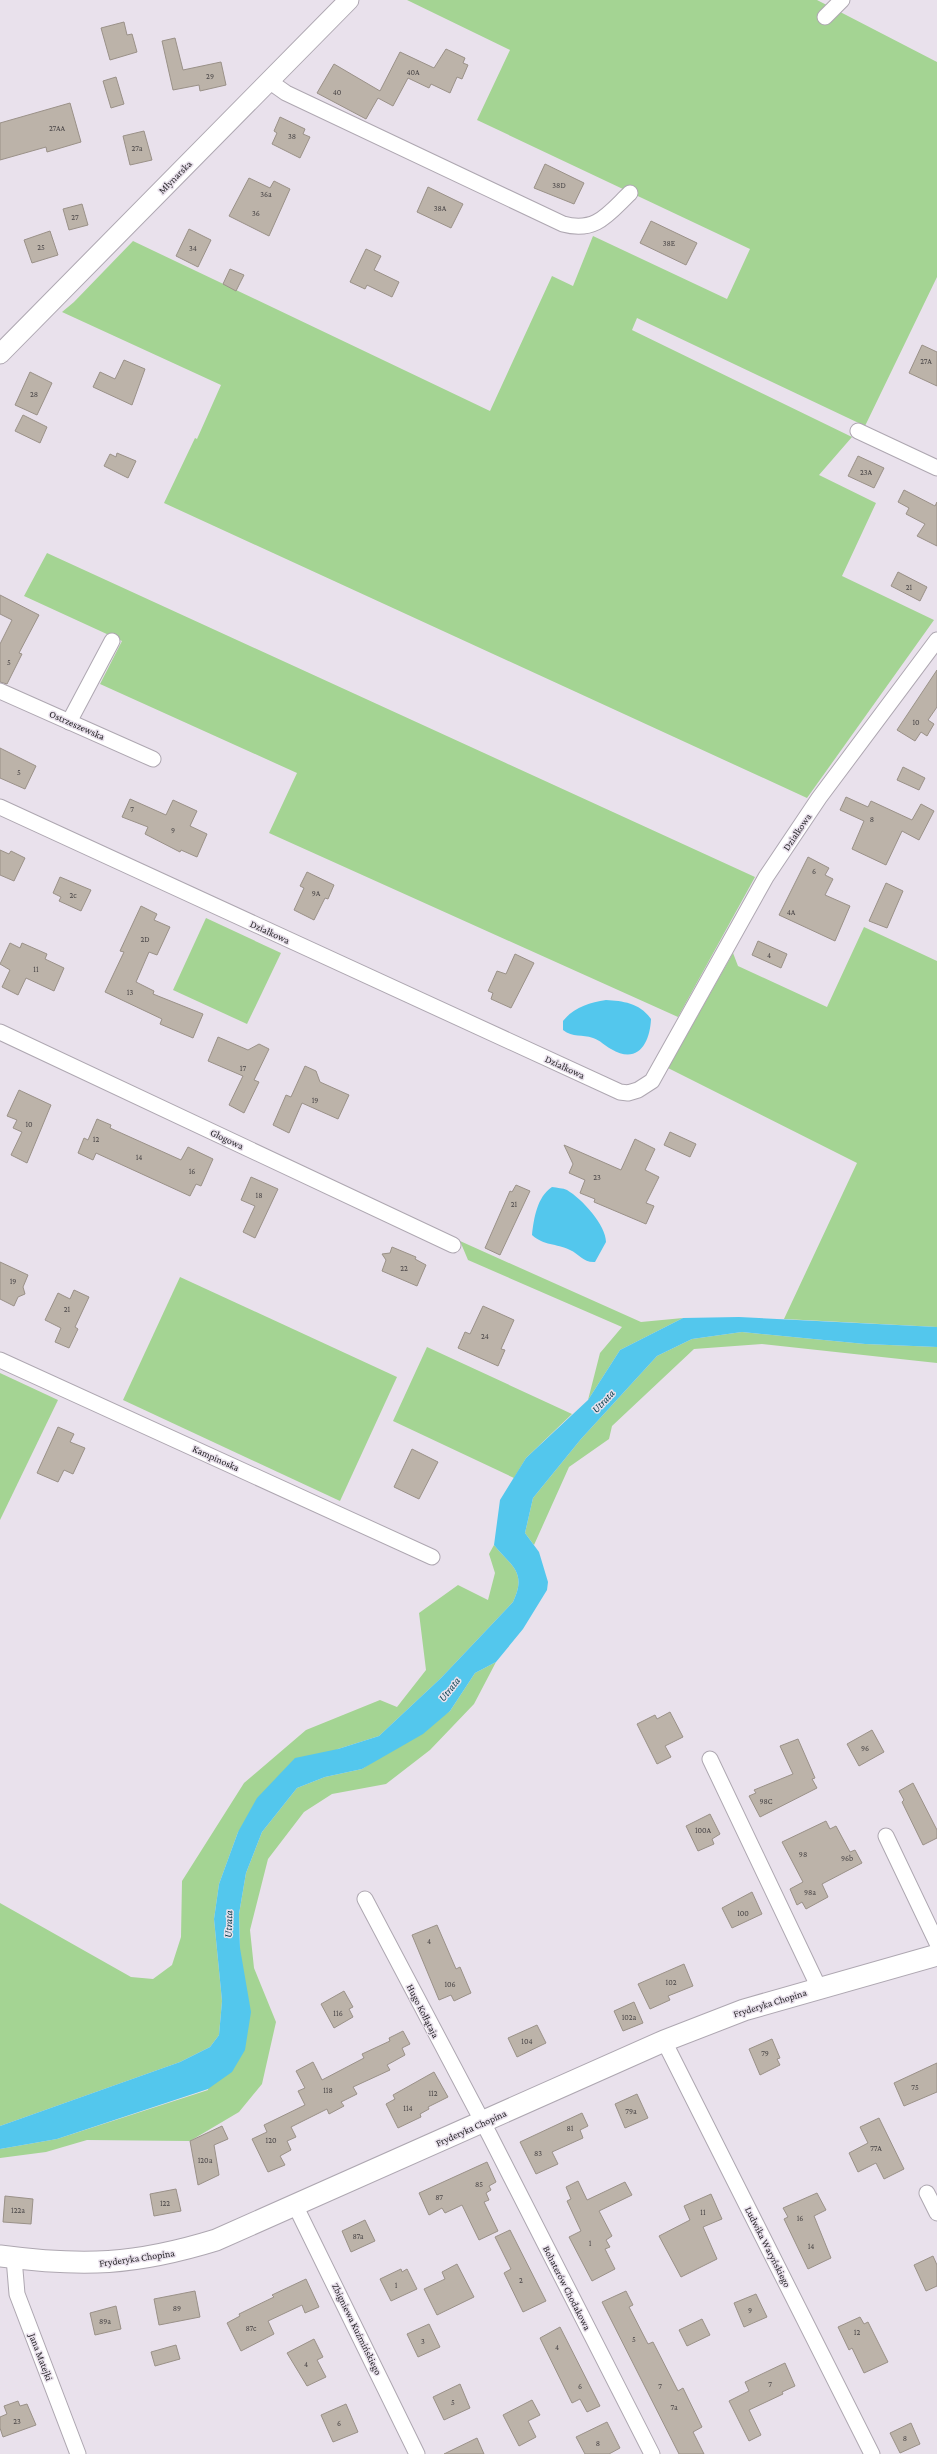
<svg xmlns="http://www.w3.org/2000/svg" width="937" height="2454" font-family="'Crimson Pro',serif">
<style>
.green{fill:#a4d493}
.water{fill:#53c7ed}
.building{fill:#bcb3a9;stroke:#9a9188}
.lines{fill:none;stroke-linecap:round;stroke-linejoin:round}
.minor-casing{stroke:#aea7b1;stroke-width:17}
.tertiary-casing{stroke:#aea7b1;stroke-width:21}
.secondary-casing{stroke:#aea7b1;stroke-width:23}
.minor{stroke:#fff;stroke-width:15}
.tertiary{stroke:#fff;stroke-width:19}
.secondary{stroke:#fff;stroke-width:21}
.labels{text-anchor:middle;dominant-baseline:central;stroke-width:3;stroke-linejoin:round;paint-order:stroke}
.number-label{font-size:8px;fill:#4c4849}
.street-label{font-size:10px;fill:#272529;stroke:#e9e1ec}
.water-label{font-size:11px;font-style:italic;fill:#053c4b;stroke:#e9e1ec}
</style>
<rect width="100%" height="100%" fill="#e9e1ec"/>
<g class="green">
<polygon points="407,0 817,0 937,62 937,277 865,426 637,318 632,330 852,437 819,475 876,503 842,576 934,620 807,798 164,503 195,438 197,439 221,385 62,312 74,302 133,241 490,411 552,276 573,286 593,236 727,299 750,249 477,120 510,50"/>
<polygon points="47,553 755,877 678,1017 269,833 297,773 100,684 122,641 24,596"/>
<polygon points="206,918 281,953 247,1024 173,990"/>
<polygon points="864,927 937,961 937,1327 784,1319 857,1163 668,1068 733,953 738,966 827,1007"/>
<polygon points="460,1241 641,1322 683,1318 620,1350 588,1400 600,1353 622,1327 468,1260"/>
<polygon points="180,1277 397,1377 340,1501 123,1400"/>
<polygon points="742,1332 865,1344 937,1347 937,1363 762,1344 694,1349 612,1426 609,1439 569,1467 534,1545 525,1533 533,1498 581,1439 657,1356 692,1339"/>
<polygon points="427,1347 572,1414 526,1458 514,1478 393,1421"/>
<polygon points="0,1373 58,1400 0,1520"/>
<path d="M494,1545C512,1567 527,1572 513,1602L441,1678L379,1736L338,1749L238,1832L219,1884L214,1919L222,2001L219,2035L210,2047L180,2062L0,2126V1903L131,1977L153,1979L172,1965L181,1937L182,1881L244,1783L306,1730L380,1700L397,1707L426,1670L419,1613L458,1585L488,1600L495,1573L489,1554Z"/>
<polygon points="496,1662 474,1704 430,1750 386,1784 332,1794 304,1812 268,1859 250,1930 254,1968 276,2022 262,2084 239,2112 190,2141 87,2140 46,2152 0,2158 0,2149 57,2139 208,2090 240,1948 239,1914 246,1873 262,1832 297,1788 325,1777 362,1769 450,1711 475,1673"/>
</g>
<g class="water">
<path d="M606,1000C623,1001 640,1003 651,1019C650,1043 638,1065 611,1049C605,1046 600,1040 593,1038C582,1034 573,1038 563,1030V1021C574,1007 589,1003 606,1000Z"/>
<path d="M552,1187C557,1188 563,1188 567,1190C582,1199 606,1225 606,1242L595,1262C584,1263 579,1254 570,1250C556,1243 544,1246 532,1235C534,1218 537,1197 552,1187Z"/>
<path d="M739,1317L937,1327V1347L865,1344L742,1332L692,1339L657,1356L581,1439L533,1498L525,1533L539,1552L548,1582L547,1590L523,1629L496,1662L475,1673L450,1711L423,1734L362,1769L325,1777L297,1788L262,1832L246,1873L239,1914L240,1948L251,2012L245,2050L232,2072L208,2089L57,2139L0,2149V2126L180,2062L210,2047L219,2035L222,2001L214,1919L219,1884L238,1832L257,1798L295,1758L338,1749L379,1736L441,1678L513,1602C527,1572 512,1567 494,1545L500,1500L526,1458L588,1400L620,1350L683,1318Z"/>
</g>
<g class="building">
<polygon points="124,22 127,35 132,34 137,52 110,60 101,28"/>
<polygon points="175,38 183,70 221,62 226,85 200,91 199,85 173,90 162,41"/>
<polygon points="446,49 465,58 463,63 468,65 462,79 457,77 450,93 431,84 429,88 408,78 393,106 378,98 366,119 317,93 334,64 380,91 400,52 434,68"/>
<polygon points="116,77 124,104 111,108 103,81"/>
<polygon points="70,103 81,142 47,152 46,147 0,160 0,123"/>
<polygon points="280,117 305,129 303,134 310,137 300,158 272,144 277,133 274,131"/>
<polygon points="144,131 152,160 130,165 123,136"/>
<polygon points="545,164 584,183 574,204 534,188"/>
<polygon points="249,178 270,188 274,181 290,189 269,236 229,216"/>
<polygon points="428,187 463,204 451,228 417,212"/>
<polygon points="82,204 88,225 69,230 63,209"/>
<polygon points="651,221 697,243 686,265 640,243"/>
<polygon points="189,229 211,240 198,267 176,256"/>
<polygon points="50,231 58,255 32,263 24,240"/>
<polygon points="366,249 381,256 374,270 399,282 392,297 367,285 365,289 350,282"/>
<polygon points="230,269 244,275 236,291 223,284"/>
<polygon points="922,345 937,352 937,386 909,373"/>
<polygon points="124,360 145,369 132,405 93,387 100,372 115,379"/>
<polygon points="30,372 52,383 37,415 15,405"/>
<polygon points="23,415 47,427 40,443 15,431"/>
<polygon points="117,453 136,461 128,478 104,466 110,454 116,457"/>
<polygon points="858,456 884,468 874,488 848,476"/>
<polygon points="904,490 935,506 937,502 937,546 917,536 925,524 906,514 909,508 898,502"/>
<polygon points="898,572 927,587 920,601 891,586"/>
<polygon points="0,595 39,615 19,653 22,654 7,684 0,682 0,644 12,620 0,614"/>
<polygon points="937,670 937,707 928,720 934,724 927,736 921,732 915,741 897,730"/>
<polygon points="0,748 36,766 25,789 0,778"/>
<polygon points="903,767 925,778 919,790 897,780"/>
<polygon points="846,797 868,807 871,801 912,820 921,804 934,811 919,840 902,831 886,865 852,849 864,821 840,810"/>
<polygon points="130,799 166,815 173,800 197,811 190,826 207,834 197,857 181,850 180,852 145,834 148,827 122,817"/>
<polygon points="0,850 9,854 11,851 25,858 14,881 0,875"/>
<polygon points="808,857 829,868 825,875 833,879 825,895 850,906 835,941 779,915"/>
<polygon points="307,872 334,885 328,899 325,898 314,920 294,910 304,888 300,886"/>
<polygon points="60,877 91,890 81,911 59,901 61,897 53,893"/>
<polygon points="886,883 903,891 887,928 869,921"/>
<polygon points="141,906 157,914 154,920 170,927 157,955 149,952 136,982 154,991 153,994 203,1014 193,1038 160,1024 162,1019 105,992 124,952 120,951"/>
<polygon points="758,941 787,954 781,968 752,955"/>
<polygon points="10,943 20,948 22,943 47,954 45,959 64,968 54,991 26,978 18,995 2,987 10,970 0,964"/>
<polygon points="515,954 534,963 511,1008 491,999 493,993 488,991 497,971 506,974"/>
<polygon points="218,1037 248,1050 259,1044 269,1049 254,1080 259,1082 244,1113 229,1105 243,1076 208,1061"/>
<polygon points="305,1066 316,1071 320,1082 349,1095 338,1119 302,1103 289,1133 273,1125 286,1095 291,1097"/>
<polygon points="19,1090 51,1105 27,1163 11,1155 22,1132 13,1128 17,1120 7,1116"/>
<polygon points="97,1119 111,1125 110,1128 181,1160 188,1147 213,1159 201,1186 196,1184 190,1196 96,1153 93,1160 78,1153 84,1138 88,1140"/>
<polygon points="670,1132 696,1144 690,1157 664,1145"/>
<polygon points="635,1139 655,1149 645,1170 659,1177 646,1203 654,1206 646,1224 594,1202 595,1199 580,1193 585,1180 569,1173 573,1164 564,1145 621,1170"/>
<polygon points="251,1177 278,1189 255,1238 243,1232 255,1206 241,1200"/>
<polygon points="516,1185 530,1191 500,1255 485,1248 510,1191 512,1192"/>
<polygon points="392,1247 416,1257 415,1259 426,1265 417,1286 382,1271 386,1260 382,1254 390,1253"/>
<polygon points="0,1262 28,1275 23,1287 25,1294 18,1297 14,1306 0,1299"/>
<polygon points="74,1290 89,1297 75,1327 78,1329 69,1348 55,1342 61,1328 45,1320 58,1293 70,1299"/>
<polygon points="483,1306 514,1320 501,1349 505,1350 498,1366 458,1348 465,1332 470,1334"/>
<polygon points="58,1427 74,1434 70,1442 85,1448 73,1474 64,1470 58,1482 37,1473"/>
<polygon points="412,1449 438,1462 419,1499 394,1487"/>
<polygon points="670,1712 683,1737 665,1746 671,1757 657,1764 637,1724 655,1715 657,1719"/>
<polygon points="872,1730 884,1752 859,1766 847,1744"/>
<polygon points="798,1739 815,1778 812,1779 817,1788 760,1817 749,1796 756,1793 754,1790 793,1774 780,1746"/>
<polygon points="913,1783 937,1830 937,1838 923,1845 902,1802 904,1800 899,1791"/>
<polygon points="710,1814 720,1834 712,1839 714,1844 698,1851 686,1826"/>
<polygon points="826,1821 830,1829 836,1826 850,1852 855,1850 862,1863 822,1884 828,1897 806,1909 802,1902 797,1905 790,1889 803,1882 782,1842"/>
<polygon points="752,1892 762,1914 732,1928 722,1908"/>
<polygon points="437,1925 456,1969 460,1967 471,1993 454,2001 451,1995 439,2000 412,1935"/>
<polygon points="684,1964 693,1986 668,1996 670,2000 650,2009 638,1984"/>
<polygon points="344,1991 353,2007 349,2009 353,2017 334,2028 321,2004"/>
<polygon points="634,2002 643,2023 623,2031 614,2011"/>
<polygon points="537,2025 546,2043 517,2057 508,2038"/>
<polygon points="403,2031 410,2044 402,2048 405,2055 387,2065 390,2070 353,2087 357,2094 341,2102 344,2106 329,2114 327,2109 291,2127 296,2137 287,2141 291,2150 280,2156 285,2165 268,2172 252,2139 267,2132 264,2125 305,2105 298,2091 305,2088 296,2071 313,2062 322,2080 364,2058 362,2054 390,2041 389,2038"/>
<polygon points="772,2039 780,2058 777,2059 780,2065 760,2075 749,2049"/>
<polygon points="937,2063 937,2092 904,2106 894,2083"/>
<polygon points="434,2072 448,2097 428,2107 429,2109 420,2114 421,2117 398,2128 386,2104 395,2099 393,2095"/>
<polygon points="637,2094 648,2118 625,2128 615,2104"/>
<polygon points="582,2113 588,2126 580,2130 583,2138 552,2152 558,2164 536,2174 520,2142"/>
<polygon points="879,2118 904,2169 884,2179 876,2163 858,2172 849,2153 868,2143 860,2127"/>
<polygon points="222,2126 228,2139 214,2145 219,2175 198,2185 190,2141"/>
<polygon points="487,2162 496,2182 489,2186 491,2190 486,2193 489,2200 484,2202 498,2231 479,2240 462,2205 445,2213 442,2208 429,2215 419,2193"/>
<polygon points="578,2181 587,2200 625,2182 632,2195 599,2211 612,2236 606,2240 610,2247 605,2249 615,2269 592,2281 569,2237 581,2231 567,2201 571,2199 566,2187"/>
<polygon points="176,2189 181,2211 154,2216 150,2194"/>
<polygon points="817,2193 826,2210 814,2216 831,2258 808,2269 784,2219 788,2217 783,2208"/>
<polygon points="711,2194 722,2219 703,2227 717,2259 681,2277 659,2236 690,2220 684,2206"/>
<polygon points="5,2196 33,2199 31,2224 3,2222"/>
<polygon points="365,2220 375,2241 351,2252 342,2231"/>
<polygon points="510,2230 546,2301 523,2312 504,2273 511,2269 495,2237"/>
<polygon points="933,2256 937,2265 937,2286 926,2291 914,2265"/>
<polygon points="457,2264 474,2297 437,2315 424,2289 445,2279 442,2272"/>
<polygon points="401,2269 402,2272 407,2269 417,2289 391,2301 380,2279"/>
<polygon points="306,2279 319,2307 305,2313 302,2305 268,2321 274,2334 241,2351 227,2323 240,2316 239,2314 274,2297 272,2295"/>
<polygon points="195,2291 200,2317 159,2325 154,2299"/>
<polygon points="626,2291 633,2305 629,2307 648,2344 653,2342 678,2391 683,2388 702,2427 693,2432 704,2454 679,2454 602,2302"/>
<polygon points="756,2294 767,2317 744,2327 734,2303"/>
<polygon points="116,2306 121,2329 95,2335 90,2313"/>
<polygon points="860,2317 864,2324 868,2322 888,2362 864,2373 852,2348 849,2350 838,2327"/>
<polygon points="702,2319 710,2335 687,2346 679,2330"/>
<polygon points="429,2324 440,2347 418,2357 407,2334"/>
<polygon points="560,2327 600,2406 587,2412 580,2399 572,2403 540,2338"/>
<polygon points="314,2339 323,2357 317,2360 326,2377 307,2386 287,2353"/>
<polygon points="176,2345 180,2359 155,2366 151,2352"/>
<polygon points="785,2363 795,2386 782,2392 783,2394 749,2410 761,2435 749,2441 729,2401 749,2391 745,2382"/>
<polygon points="460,2384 470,2408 444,2420 433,2397"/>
<polygon points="532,2400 540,2415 528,2421 536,2437 519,2446 503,2415"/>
<polygon points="18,2401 20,2406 27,2404 36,2425 3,2437 0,2428 0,2417 7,2414 4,2406"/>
<polygon points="346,2404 358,2432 333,2442 321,2415"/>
<polygon points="607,2422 620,2448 609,2454 585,2454 576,2437"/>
<polygon points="911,2423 920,2444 900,2453 890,2433"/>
<polygon points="477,2438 484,2454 444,2454"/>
</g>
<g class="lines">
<g class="minor-casing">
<g id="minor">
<polyline points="825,17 842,0"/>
<path d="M269,81L286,93L563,224C596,233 608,214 630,193"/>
<polyline points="858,431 937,468"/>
<polyline points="0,691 153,759"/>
<polyline points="69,722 112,641"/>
<polyline points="0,807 620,1092 628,1093 638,1090 652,1081 766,877 819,798 937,640"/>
<polyline points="0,1032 453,1245"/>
<polyline points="0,1360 432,1557"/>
<polyline points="710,1759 819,1988"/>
<polyline points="886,1836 937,1943"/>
<polyline points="365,1899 489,2134 652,2454"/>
<polyline points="664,2041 872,2454"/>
<polyline points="927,2193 937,2213"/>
<polyline points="295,2205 417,2454"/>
<polyline points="14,2258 17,2294 78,2454"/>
</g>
</g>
<g class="tertiary-casing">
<polyline id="tertiary" points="0,354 349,0"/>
</g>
<g class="secondary-casing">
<path id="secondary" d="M0,2256C83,2267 135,2265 216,2240L664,2041L744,2010L937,1955"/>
</g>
<use href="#minor" class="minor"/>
<use href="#tertiary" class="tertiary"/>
<use href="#secondary" class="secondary"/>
</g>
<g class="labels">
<g class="number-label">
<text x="413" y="72">40A</text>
<text x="210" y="76">29</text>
<text x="337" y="92">40</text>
<text x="57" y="128">27AA</text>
<text x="292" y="136">38</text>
<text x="137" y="148">27a</text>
<text x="559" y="185">38D</text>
<text x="266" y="194">36a</text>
<text x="440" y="208">38A</text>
<text x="256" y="213">36</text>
<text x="75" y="217">27</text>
<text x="669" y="243">38E</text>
<text x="41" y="247">25</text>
<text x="193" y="248">34</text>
<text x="926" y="361">27A</text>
<text x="34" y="394">28</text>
<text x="866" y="472">23A</text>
<text x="909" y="587">21</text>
<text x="9" y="662">5</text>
<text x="916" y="722">10</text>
<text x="19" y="772">5</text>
<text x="132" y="809">7</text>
<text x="872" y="819">8</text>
<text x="173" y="830">9</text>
<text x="814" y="871">6</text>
<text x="316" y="893">9A</text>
<text x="73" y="895">2c</text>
<text x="791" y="912">4A</text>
<text x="145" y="939">2D</text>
<text x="769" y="955">4</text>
<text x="36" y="969">11</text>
<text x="130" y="992">13</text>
<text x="243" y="1068">17</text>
<text x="315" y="1100">19</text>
<text x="29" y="1124">10</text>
<text x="96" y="1139">12</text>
<text x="139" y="1157">14</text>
<text x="192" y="1171">16</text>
<text x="597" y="1177">23</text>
<text x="259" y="1195">18</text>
<text x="514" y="1204">21</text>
<text x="404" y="1268">22</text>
<text x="13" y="1281">19</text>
<text x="67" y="1309">21</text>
<text x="485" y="1336">24</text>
<text x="865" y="1748">96</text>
<text x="766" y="1801">98C</text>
<text x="703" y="1830">100A</text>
<text x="803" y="1854">98</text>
<text x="847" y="1858">96b</text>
<text x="810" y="1892">98a</text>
<text x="743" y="1913">100</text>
<text x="429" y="1941">4</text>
<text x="671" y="1982">102</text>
<text x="450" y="1984">106</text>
<text x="338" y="2013">116</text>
<text x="629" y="2017">102a</text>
<text x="527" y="2041">104</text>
<text x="765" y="2053">79</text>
<text x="915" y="2087">75</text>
<text x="328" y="2090">118</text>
<text x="433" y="2093">112</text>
<text x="408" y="2108">114</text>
<text x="631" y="2111">79a</text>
<text x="570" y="2128">81</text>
<text x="271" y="2140">120</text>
<text x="876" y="2148">77A</text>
<text x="538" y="2153">83</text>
<text x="205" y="2160">120a</text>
<text x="479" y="2184">85</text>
<text x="439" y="2197">87</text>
<text x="165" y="2203">122</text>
<text x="18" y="2210">122a</text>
<text x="703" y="2212">11</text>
<text x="800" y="2218">16</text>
<text x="358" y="2236">87a</text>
<text x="590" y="2243">1</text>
<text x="811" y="2246">14</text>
<text x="521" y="2280">2</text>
<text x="396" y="2285">1</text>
<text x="177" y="2308">89</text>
<text x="750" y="2310">9</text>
<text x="105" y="2321">89a</text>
<text x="251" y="2328">87c</text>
<text x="857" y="2332">12</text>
<text x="634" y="2339">5</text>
<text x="423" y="2341">3</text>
<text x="557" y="2347">4</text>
<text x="306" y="2364">4</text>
<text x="770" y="2384">7</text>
<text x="580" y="2386">6</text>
<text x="660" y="2386">7</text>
<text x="453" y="2402">5</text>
<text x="674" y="2407">7a</text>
<text x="17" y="2421">23</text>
<text x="339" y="2423">6</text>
<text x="905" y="2438">8</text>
<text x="598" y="2443">8</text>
</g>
<g class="street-label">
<text transform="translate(175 177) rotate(-45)">Młynarska</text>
<text transform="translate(77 725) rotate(24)">Ostrzeszewska</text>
<text transform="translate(797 832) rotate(-56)">Działkowa</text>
<text transform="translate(270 932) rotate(25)">Działkowa</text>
<text transform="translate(565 1067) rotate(25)">Działkowa</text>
<text transform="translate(227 1139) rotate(25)">Głogowa</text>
<text transform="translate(216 1458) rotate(24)">Kampinoska</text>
<text transform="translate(770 2003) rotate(-17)">Fryderyka Chopina</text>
<text transform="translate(423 2011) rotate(63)">Hugo Kołłątaja</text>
<text transform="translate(471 2128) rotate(-24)">Fryderyka Chopina</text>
<text transform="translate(768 2247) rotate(63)">Ludwika Waryńskiego</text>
<text transform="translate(137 2258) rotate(-8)">Fryderyka Chopina</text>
<text transform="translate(567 2288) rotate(63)">Bohaterów Chodakowa</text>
<text transform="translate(357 2329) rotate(64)">Zbigniewa Kuźmińskiego</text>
<text transform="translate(41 2357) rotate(69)">Jana Matejki</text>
</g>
<g class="water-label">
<text transform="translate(603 1401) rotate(-46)">Utrata</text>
<text transform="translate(449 1689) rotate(-51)">Utrata</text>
<text transform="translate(228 1924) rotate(-88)">Utrata</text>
</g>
</g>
</svg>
